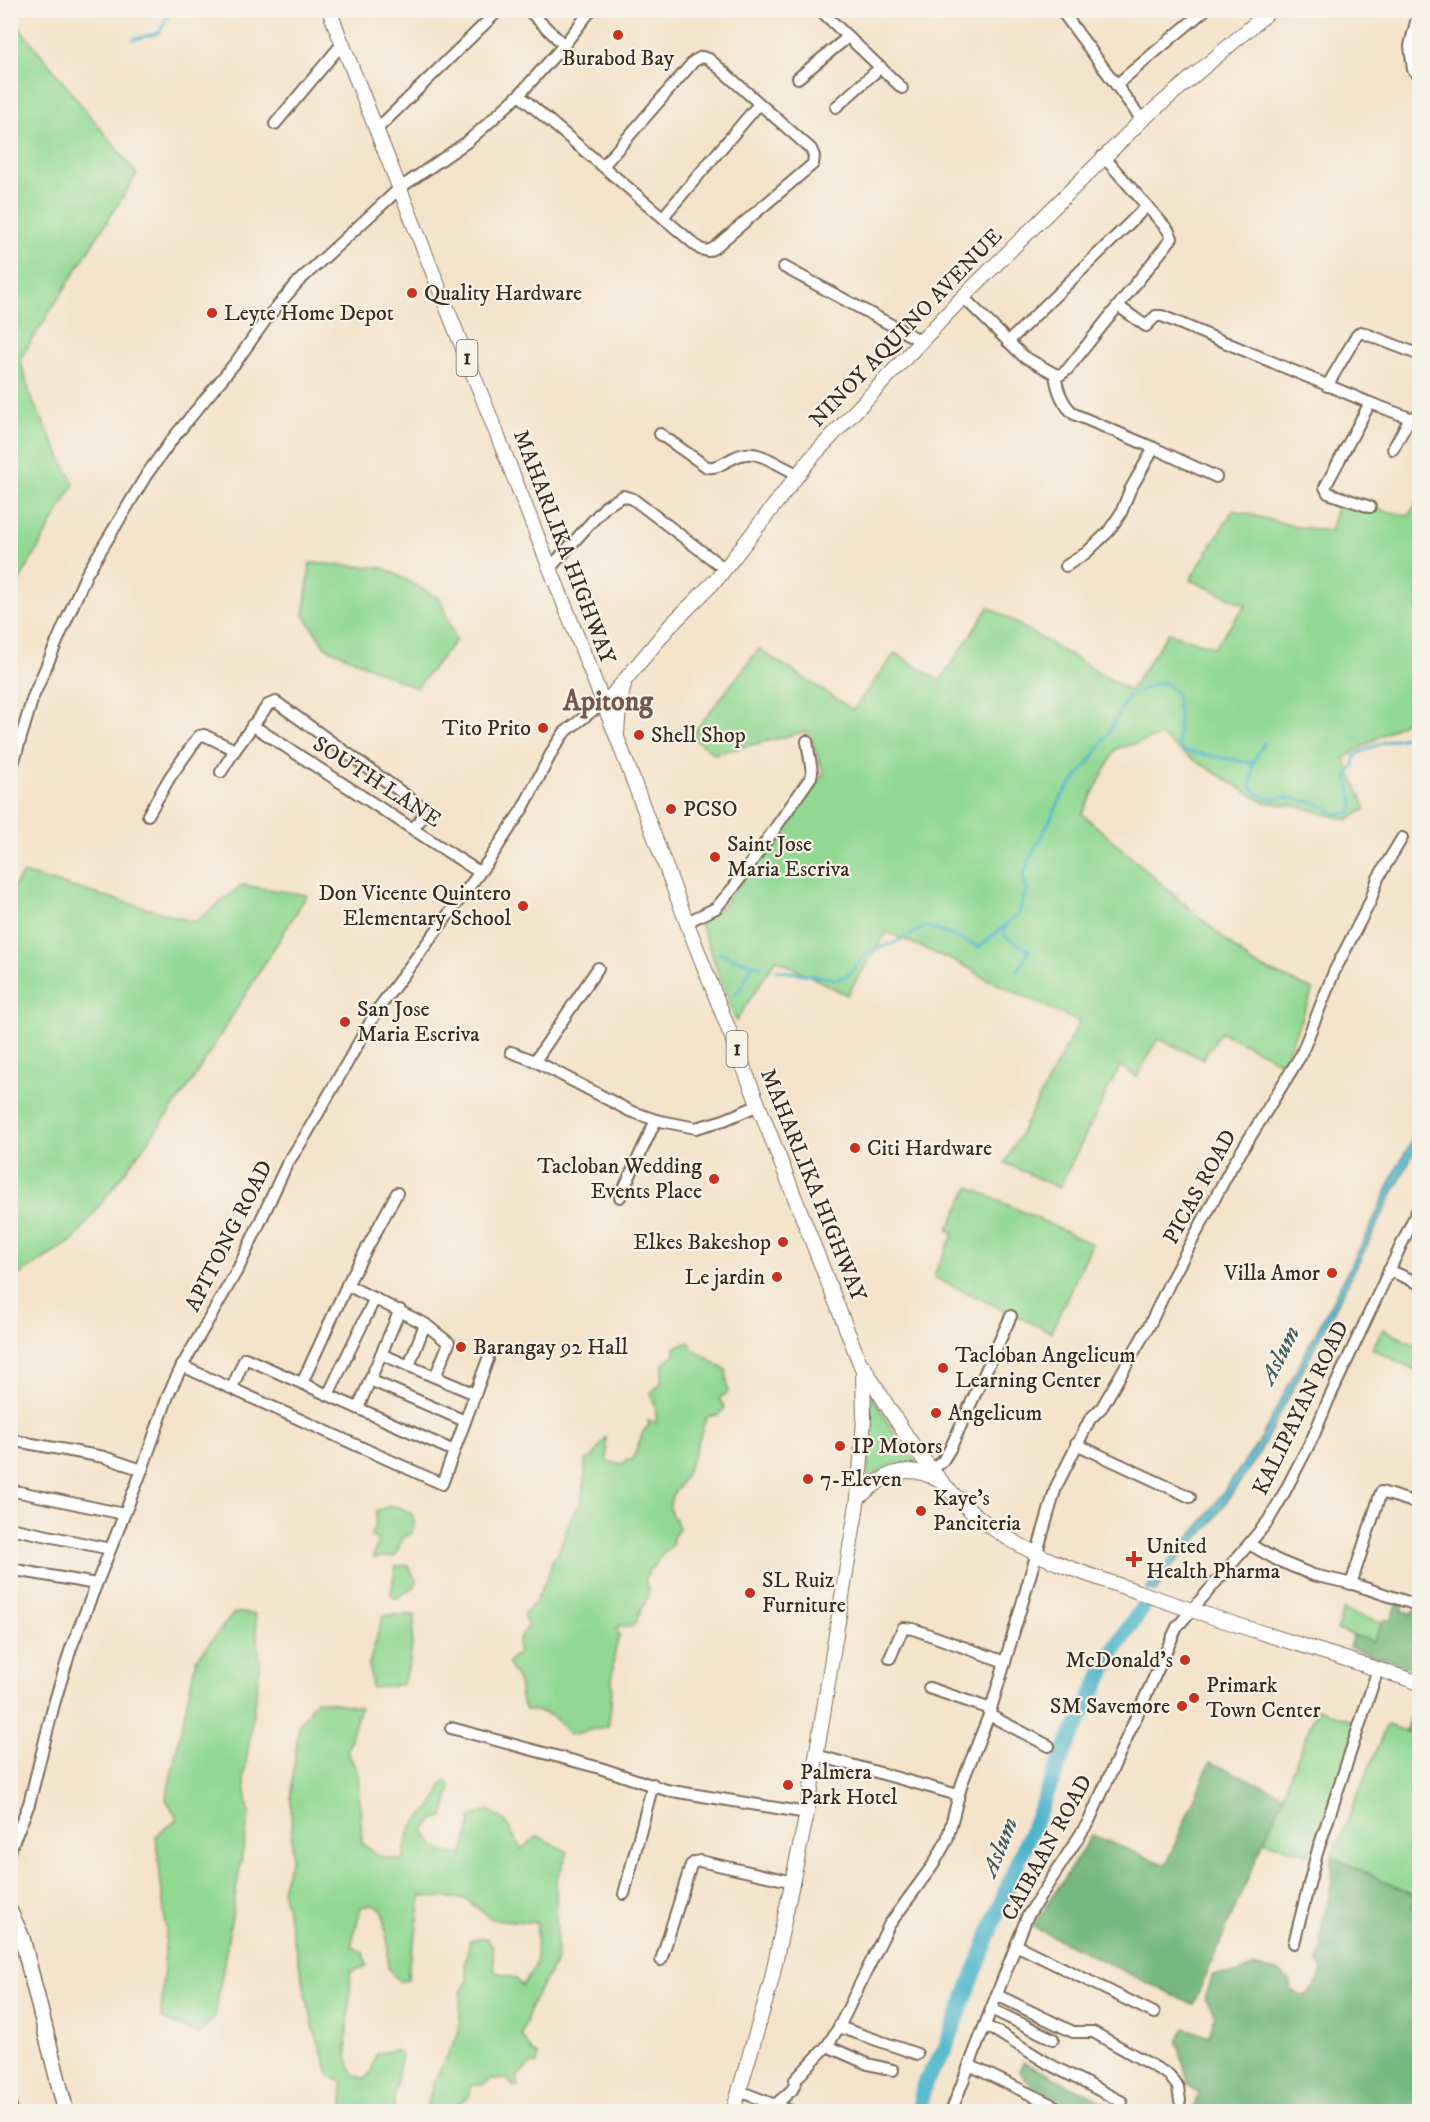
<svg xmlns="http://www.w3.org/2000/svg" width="1430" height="2122" font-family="'IM FELL DW Pica',serif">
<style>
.green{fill:#91d893;stroke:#668158;stroke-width:1.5}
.forest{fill:#74b87d;stroke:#58714e;stroke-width:1.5}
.water{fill:#4cb4cb;stroke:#446f74;stroke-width:1.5}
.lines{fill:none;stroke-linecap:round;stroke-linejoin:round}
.stream{stroke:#4cb4cb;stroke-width:3}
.river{stroke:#4cb4cb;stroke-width:16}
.minor-casing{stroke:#7c6b5a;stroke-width:14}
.major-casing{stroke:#7c6b5a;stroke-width:16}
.highway-casing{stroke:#7c6b5a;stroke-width:18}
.minor{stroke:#fff;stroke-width:10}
.major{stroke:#fff;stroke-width:14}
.highway{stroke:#fff;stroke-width:15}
.poi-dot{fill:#c8321e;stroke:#f7f3e8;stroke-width:2}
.labels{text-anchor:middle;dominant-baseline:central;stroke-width:4.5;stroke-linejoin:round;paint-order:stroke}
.shield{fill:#f7f3e8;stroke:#73665b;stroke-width:1.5}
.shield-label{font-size:21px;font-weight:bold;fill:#3b2a1e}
.poi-label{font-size:22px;fill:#3b2a1e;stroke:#f7f3e8;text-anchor:start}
.street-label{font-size:22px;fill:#3b2a1e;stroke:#f7f3e8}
.water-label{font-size:24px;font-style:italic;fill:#415a5b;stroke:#f7f3e8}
.district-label{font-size:28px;font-weight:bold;fill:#75564d;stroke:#f7f3e8}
</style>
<rect width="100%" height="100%" fill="#f7f3e8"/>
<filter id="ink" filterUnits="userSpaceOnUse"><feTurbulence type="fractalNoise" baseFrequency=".0167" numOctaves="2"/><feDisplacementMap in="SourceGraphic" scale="12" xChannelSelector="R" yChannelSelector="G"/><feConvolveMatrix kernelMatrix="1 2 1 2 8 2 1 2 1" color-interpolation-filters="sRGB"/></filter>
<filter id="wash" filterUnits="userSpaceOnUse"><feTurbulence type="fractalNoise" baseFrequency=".008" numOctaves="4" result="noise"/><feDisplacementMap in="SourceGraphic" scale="24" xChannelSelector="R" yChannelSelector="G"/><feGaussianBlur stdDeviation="1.35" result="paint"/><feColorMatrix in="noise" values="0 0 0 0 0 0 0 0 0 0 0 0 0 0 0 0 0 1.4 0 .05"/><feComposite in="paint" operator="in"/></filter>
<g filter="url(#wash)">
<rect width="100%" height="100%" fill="#f4e3ca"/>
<g class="green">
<polygon points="11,17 137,174 20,359 31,398 74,484 11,596"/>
<polygon points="1419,497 1419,713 1344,758 1366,809 1347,820 1298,806 1263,802 1181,752 1161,736 1116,749 1082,814 1253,964 1313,990 1283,1063 1221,1032 1203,1059 1158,1039 1137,1077 1120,1066 1059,1188 1005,1163 1079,1022 983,977 969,968 887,932 847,995 776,959 736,1021 699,920 721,908 824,773 808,731 714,754 691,736 759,649 853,710 895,653 940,681 989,607 1130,691 1168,633 1214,647 1246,605 1190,580 1233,510 1297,527 1330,531 1339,501 1409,516"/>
<polygon points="310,563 384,568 440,599 456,640 416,688 325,647 304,615"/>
<polygon points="23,873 195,922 242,885 307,895 189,1086 74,1240 11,1280 10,892"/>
<polygon points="969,1187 1092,1244 1051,1332 933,1277 954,1233 948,1230"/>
<polygon points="1383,1329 1414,1345 1417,1341 1419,1342 1419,1372 1372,1349"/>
<path d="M689,1342L692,1349C705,1355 714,1364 726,1370L728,1392L719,1399L725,1408L718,1415L707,1417C698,1439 693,1463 681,1483C676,1491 669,1498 670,1508C670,1517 678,1520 679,1529L673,1537L672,1545L660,1556L656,1564L649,1570L645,1580C655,1601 640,1602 636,1623L631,1627L621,1625L616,1629L620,1635C608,1664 615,1696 608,1726L569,1735C556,1715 549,1712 526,1710C518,1699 522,1690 518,1681C515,1674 510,1670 508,1663L511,1658L518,1654V1641L528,1626L523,1615L533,1605L539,1594L550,1571L552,1560L558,1554L571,1517L580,1506L585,1481V1461L593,1457L606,1437L607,1462L623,1464L627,1459L633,1460L643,1432L649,1425L648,1421L656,1423V1409L651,1393L661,1383L663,1364L675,1354V1347Z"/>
<polygon points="871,1394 897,1438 917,1464 889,1466 867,1480"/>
<polygon points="390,1506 400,1507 412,1514 414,1522 412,1533 403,1538 395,1556 374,1558 373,1554 378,1544 378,1540 370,1536 375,1526 376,1511"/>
<polygon points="396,1566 408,1566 417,1582 414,1587 397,1598 393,1597 391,1592"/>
<polygon points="1343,1610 1381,1623 1374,1642 1337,1630"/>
<polygon points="234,1613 255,1614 260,1665 244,1777 249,1814 215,2016 198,2035 161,2018 166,1930 156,1836 178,1819 166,1799 196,1660"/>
<polygon points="383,1615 415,1615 410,1661 403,1684 372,1688 369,1664"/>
<path d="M316,1700L360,1707L347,1751L358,1773L362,1843L381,1857L403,1860C406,1848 406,1833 415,1823C423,1815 432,1808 437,1798C441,1791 439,1786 446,1781L451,1787L444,1816L434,1820L424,1830C434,1851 441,1853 463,1855L472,1817L489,1810L505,1821L521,1849L538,1836L568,1852L556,1881L557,1960L532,2003L522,2035L532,2052L538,2055L537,2064L529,2065L518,2076V2086H513L508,2079L490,2080L483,2085H471L468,2097L457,2104L452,2111H425L434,2082L459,2032L461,1992L468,1981L465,1963L470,1940L487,1938L493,1948L494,1968L496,1972L516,1979L522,1986L536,1965L537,1923L492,1919L465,1899L421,1896L416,1934L409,1962L408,1980L399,1981L388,1968V1944L382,1909L372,1905L361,1907L351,1946L363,1953L367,1966L350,1972C354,2003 338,2046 353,2074L365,2079L371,2072L376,2054L395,2050L401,2054L394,2101V2111H344L342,2082L330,2076L314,2029L282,1889L292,1855L291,1793L299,1725Z"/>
<polygon points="1317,1709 1358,1723 1311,1855 1264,1841"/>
<polygon points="1387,1725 1419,1736 1419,1915 1410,1908 1416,1896 1332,1857"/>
</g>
<g class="forest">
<polygon points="1398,1603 1403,1605 1402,1611 1412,1614 1416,1609 1419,1610 1419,1671 1349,1647 1353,1635 1374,1642 1383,1620 1391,1620"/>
<polygon points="1417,1696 1419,1697 1419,1736 1405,1731"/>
<polygon points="1210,1762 1284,1795 1193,2005 1033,1927 1092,1835 1166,1865"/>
<polygon points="1332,1857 1416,1896 1411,1908 1420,1915 1419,2111 1193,2111 1198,2094 1189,2085 1177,2040 1185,2028 1209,2037 1215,2015 1205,1998 1213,1975 1240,1973 1253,1966 1280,1973 1290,1980 1291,1989 1301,1995 1307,1995 1318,1982 1322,1971 1318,1960 1322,1947 1320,1937 1332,1882"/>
<polygon points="1023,2062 1121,2111 1086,2111 1033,2088 1019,2071"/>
</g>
<polygon class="water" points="1419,1128 1419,1142 1334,1311 1256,1459 1210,1525 1176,1562 1156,1592 1147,1590 1147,1587 1202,1522 1260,1440 1367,1234 1398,1165"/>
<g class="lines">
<g class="stream">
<polyline points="134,39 159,33 171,10"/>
<polyline points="1253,762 1264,743"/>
<polyline points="1006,925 1004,936 1029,950 1017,972"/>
<polyline points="719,954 723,953 732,958 761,966"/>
<path d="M776,970L836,979L847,976L869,951L894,943L927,926L979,947L1018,915L1027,889L1023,876L1030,858L1064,793L1091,760L1113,725L1127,697L1154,684L1164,682L1176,693L1179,717L1178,744L1183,751L1253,763L1251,788L1261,796L1274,799L1286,797L1319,804L1335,814L1350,813L1353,807V800L1347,777L1354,766L1355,756C1376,742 1396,739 1420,734"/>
<path d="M736,994C745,984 746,975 753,964"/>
</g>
<polyline class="river" points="918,2112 925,2082 945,2049 1003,1898 1067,1745 1116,1647 1143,1607"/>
</g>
</g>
<g filter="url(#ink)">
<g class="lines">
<g class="minor-casing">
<g id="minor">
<polyline points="528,10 564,45"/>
<polyline points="820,10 902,88"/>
<polyline points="1061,10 1142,120"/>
<polyline points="1419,10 1410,46 1413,70 1420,76"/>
<polyline points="798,78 848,37"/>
<polyline points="1116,85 1205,10"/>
<polyline points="519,95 700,249 708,251 714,248 813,164 814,156 811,149 709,59 702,57 694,61 603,166"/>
<polyline points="836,107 881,67"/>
<polyline points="275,124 342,44"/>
<polyline points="376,130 499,10"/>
<polyline points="663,217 759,104"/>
<polyline points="784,267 921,341"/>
<path d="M963,297L1023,356L1055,374C1057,389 1062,404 1074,414L1154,448L1216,477"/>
<polyline points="1118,306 1146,326 1156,316 1162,316 1370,403 1410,418 1420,416"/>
<polyline points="1008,342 1147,206"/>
<polyline points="1055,374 1060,375 1067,370 1172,238 1168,230 1103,156"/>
<polyline points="1327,386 1357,335 1361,332 1420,355"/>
<path d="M660,434L707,467C722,469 731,455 746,454C764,452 782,469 799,474"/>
<polyline points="1393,449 1410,418"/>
<polyline points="1370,507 1328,493 1325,487 1370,403"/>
<polyline points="1066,566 1086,553 1108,532 1121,513 1130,490 1154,448"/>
<polyline points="550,568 606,506 623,496 633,499 725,569"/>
<polyline points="252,725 479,872"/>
<polyline points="221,772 235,750"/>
<polyline points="10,774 33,697 86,575 147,474 174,437 236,362 267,318 299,281 400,188 467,142 484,127 519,95 564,45 591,10"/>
<path d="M148,815L170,777L199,736L204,735L235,750L268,705L276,702L422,807C425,817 420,821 413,828"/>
<polyline points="687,922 716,908 734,887 811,777 812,772 807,741"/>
<polyline points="511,1052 535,1061 630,1111 656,1120 696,1128 724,1120 759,1105"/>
<polyline points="535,1061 598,968"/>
<polyline points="620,1197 656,1120"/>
<polyline points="1389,1270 1420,1284"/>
<polyline points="347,1285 425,1324 449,1343 435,1377"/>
<polyline points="381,1354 475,1394"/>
<polyline points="182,1366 442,1484 488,1359"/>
<polyline points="409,1366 425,1324"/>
<polyline points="370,1380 465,1421"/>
<polyline points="302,1383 347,1285 397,1193"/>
<polyline points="232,1388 245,1358 454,1451"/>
<polyline points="328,1395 375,1298"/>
<polyline points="358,1408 400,1310"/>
<polyline points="10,1440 104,1457 142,1470"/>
<polyline points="1076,1444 1190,1497"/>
<polyline points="931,1470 942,1462 950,1449 1011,1316"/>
<polyline points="10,1490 124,1514"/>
<polyline points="10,1528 110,1549"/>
<polyline points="1249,1544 1277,1560 1313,1575 1353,1584 1420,1606"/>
<polyline points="10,1569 96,1584"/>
<polyline points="1351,1584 1381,1492 1420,1504"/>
<polyline points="890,1658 903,1628 913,1629 1005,1662"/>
<polyline points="929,1688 991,1709"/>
<polyline points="989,1715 1049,1746"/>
<polyline points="451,1728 600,1768 666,1790 807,1813"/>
<polyline points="816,1755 958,1795"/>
<polyline points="10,1850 29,1804 54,1704 71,1648 142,1470 169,1393 182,1366 239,1267 287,1164 304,1138 378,1009 489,860 523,808 554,748 564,733 592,711 604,705"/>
<polyline points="624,1894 653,1784"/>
<polyline points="1294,1943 1317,1853 1378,1669"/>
<polyline points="1016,1945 1154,2013"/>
<polyline points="661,1960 691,1865 695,1862 700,1861 794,1882"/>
<polyline points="997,1995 1073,2032 1093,2032 1169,2075 1178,2087 1180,2101"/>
<polyline points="991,2009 1053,2039"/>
<polyline points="985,2026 996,2031 1049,2064 1122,2102"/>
<polyline points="839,2027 917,2054"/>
<polyline points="827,2046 868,2064 893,2070"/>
<polyline points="969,2065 1065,2111"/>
<polyline points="739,2091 775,2105 792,2090 796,2082 795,2080 827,2046 839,2027 889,1925 933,1865 947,1840 962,1783 989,1715 1003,1669 1056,1487 1090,1419 1102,1407 1150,1324 1169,1284 1231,1168 1301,1055 1334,972 1370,902 1378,878 1402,838"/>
<polyline points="10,2103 12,2112"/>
<polyline points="775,2105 794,2112"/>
<polyline points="951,2112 1027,1917 1089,1821 1177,1627 1249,1544 1268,1521 1282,1497 1313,1437 1328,1401 1420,1205"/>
</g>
</g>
<g class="major-casing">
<g id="major">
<polyline points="329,10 618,740 690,931 863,1371 864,1419 858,1498 807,1813 771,1982 733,2112"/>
<polyline points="604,705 670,626 717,579 811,458 963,297 1142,120 1271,10"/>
<polyline points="617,733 619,708 624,684"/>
<path d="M864,1367C899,1427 936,1489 994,1529C1038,1560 1089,1575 1139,1592C1232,1625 1326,1652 1420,1683"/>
<path d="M858,1498C884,1476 904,1460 938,1480"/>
</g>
</g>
<g class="highway-casing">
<polyline id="highway" points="10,1912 22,1938 66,2112"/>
</g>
<use href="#minor" class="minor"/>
<use href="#major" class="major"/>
<use href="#highway" class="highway"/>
</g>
</g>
<g class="poi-dot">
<circle cx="618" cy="35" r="6"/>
<circle cx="412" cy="293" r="6"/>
<circle cx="212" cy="313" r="6"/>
<circle cx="543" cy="728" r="6"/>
<circle cx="639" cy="735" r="6"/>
<circle cx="671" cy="809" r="6"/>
<circle cx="715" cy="857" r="6"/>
<circle cx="523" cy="906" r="6"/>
<circle cx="345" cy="1022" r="6"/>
<circle cx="855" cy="1148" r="6"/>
<circle cx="714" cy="1179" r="6"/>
<circle cx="783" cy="1242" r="6"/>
<circle cx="1332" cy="1273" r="6"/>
<circle cx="777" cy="1277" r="6"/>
<circle cx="461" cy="1347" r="6"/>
<circle cx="943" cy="1368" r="6"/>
<circle cx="936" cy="1413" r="6"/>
<circle cx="840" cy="1446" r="6"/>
<circle cx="808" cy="1479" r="6"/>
<circle cx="921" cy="1511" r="6"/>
<path d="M1131 1550h6v6h6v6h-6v6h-6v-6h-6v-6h6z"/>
<circle cx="750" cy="1593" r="6"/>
<circle cx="1185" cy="1660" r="6"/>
<circle cx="1194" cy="1698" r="6"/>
<circle cx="1182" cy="1706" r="6"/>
<circle cx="788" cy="1785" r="6"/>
</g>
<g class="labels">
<g class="shield">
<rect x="456.5" y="340" width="21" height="36" rx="4.5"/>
<rect x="726.5" y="1031" width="21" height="36" rx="4.5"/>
</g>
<g class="shield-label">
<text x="467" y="358">1</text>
<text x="737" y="1049">1</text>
</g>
<g class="poi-label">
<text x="618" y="58" text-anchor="middle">Burabod Bay</text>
<text x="424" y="293">Quality Hardware</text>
<text x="224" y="313">Leyte Home Depot</text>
<text x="531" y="728" text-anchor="end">Tito Prito</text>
<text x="651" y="735">Shell Shop</text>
<text x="683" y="809">PCSO</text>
<text x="727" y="844">Saint Jose<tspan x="727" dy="25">Maria Escriva</tspan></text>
<text x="511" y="893" text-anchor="end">Don Vicente Quintero<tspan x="511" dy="25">Elementary School</tspan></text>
<text x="357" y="1009">San Jose<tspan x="357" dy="25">Maria Escriva</tspan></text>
<text x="867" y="1148">Citi Hardware</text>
<text x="702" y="1166" text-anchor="end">Tacloban Wedding<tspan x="702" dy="25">Events Place</tspan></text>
<text x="771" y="1242" text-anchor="end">Elkes Bakeshop</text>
<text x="1320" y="1273" text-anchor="end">Villa Amor</text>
<text x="765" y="1277" text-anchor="end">Le jardin</text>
<text x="473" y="1347">Barangay 92 Hall</text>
<text x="955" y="1355">Tacloban Angelicum<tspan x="955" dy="25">Learning Center</tspan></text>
<text x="948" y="1413">Angelicum</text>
<text x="852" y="1446">IP Motors</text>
<text x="820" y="1479">7-Eleven</text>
<text x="933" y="1498">Kaye's<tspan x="933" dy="25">Panciteria</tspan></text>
<text x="1146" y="1546">United<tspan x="1146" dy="25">Health Pharma</tspan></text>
<text x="762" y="1580">SL Ruiz<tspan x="762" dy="25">Furniture</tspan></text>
<text x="1173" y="1660" text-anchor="end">McDonald's</text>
<text x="1206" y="1685">Primark<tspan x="1206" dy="25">Town Center</tspan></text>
<text x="1170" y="1706" text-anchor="end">SM Savemore</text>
<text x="800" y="1772">Palmera<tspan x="800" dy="25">Park Hotel</tspan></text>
</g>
<g class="street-label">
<text transform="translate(906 328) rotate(-46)">NINOY AQUINO AVENUE</text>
<text transform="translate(564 547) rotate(69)">MAHARLIKA HIGHWAY</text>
<text transform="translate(377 782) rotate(33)">SOUTH LANE</text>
<text transform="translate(813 1185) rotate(68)">MAHARLIKA HIGHWAY</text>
<text transform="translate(1200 1187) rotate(-61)">PICAS ROAD</text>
<text transform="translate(229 1236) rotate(-63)">APITONG ROAD</text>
<text transform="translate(1301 1408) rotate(-64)">KALIPAYAN ROAD</text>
<text transform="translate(1047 1848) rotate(-61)">CAIBAAN ROAD</text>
</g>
<g class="water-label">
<text transform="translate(1280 1355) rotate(-63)">Aslum</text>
<text transform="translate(1000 1847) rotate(-68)">Aslum</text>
</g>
<g class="district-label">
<text x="608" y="701">Apitong</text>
</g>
</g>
<rect width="1430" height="2122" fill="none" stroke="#f7f3e8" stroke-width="36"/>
</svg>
